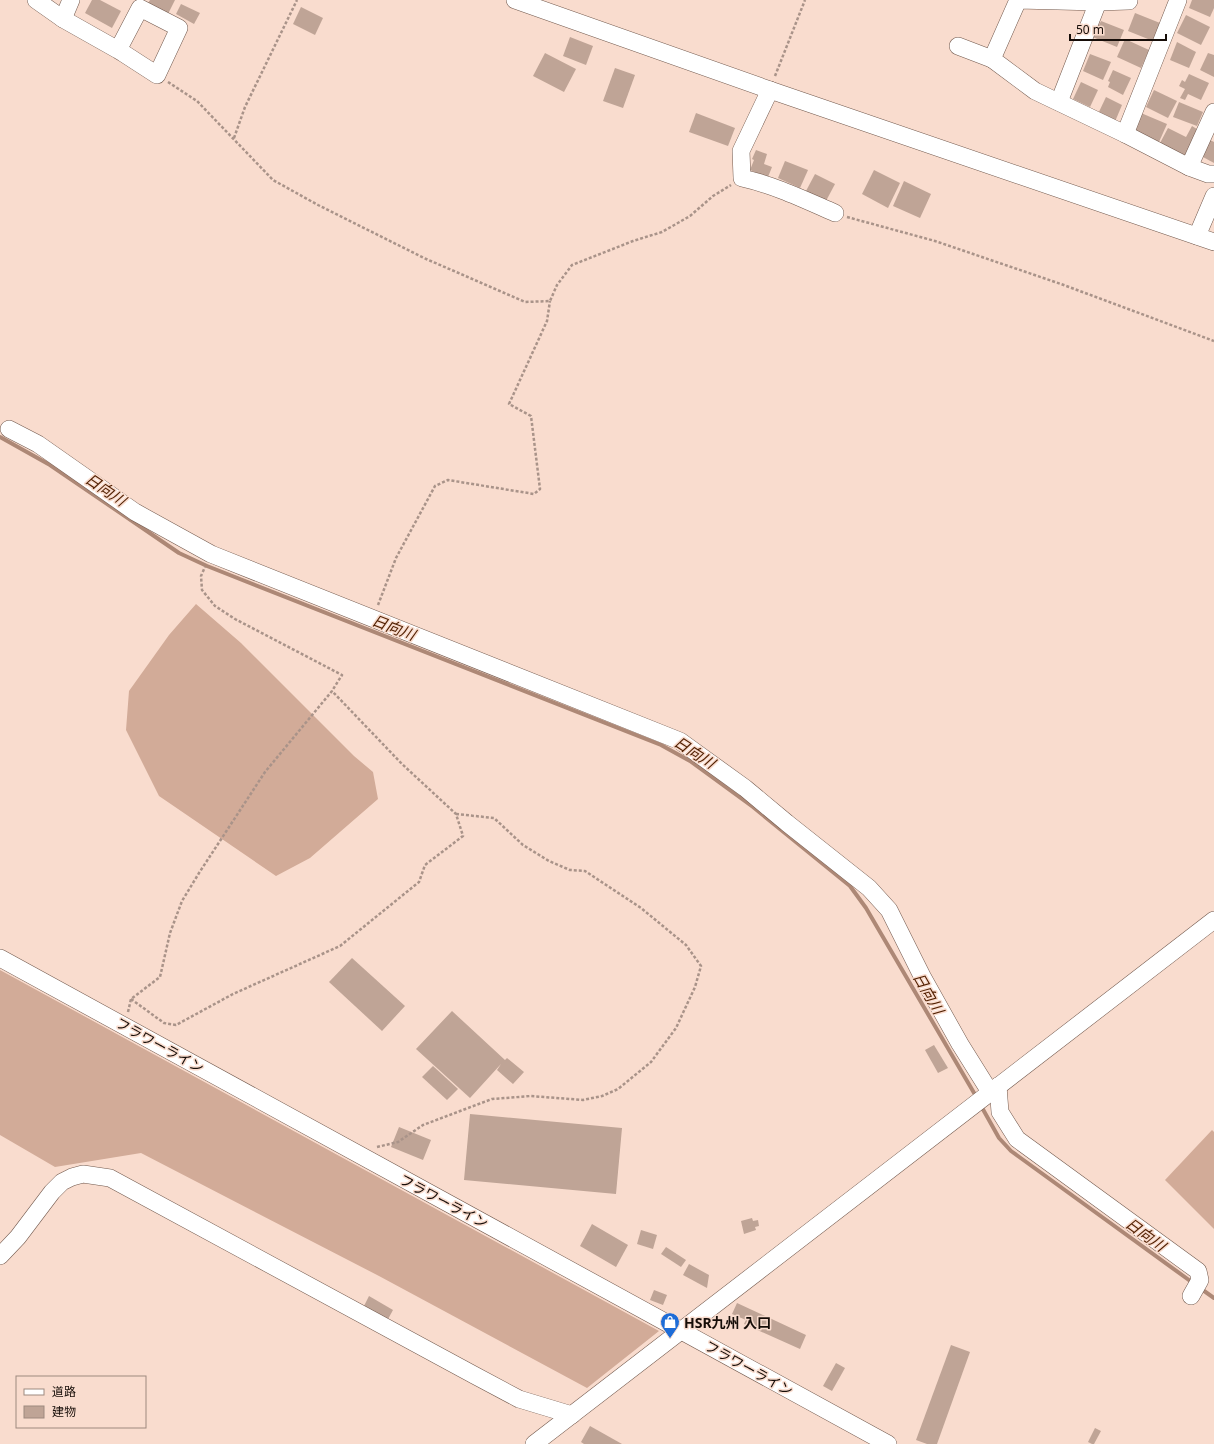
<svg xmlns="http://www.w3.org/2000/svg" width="1214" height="1444" font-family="'Noto Sans','Noto Sans JP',sans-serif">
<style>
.forest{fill:#d2ab98}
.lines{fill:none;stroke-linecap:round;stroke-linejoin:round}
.stream{stroke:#ad8876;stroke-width:4}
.building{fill:#bfa496}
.minor-casing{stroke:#72594d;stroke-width:18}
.path{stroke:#a99389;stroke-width:2.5;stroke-dasharray:3 2;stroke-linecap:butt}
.minor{stroke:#fff;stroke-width:17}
.labels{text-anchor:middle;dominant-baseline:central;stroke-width:3;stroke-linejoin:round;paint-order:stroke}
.street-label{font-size:14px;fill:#160d08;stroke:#f9dcce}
.poi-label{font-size:14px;font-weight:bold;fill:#160d08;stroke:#f9dcce;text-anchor:start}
.water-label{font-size:15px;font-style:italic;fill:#522103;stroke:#f9dcce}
</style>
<rect width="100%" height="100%" fill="#f9dcce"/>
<g class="forest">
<polygon points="196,604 241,643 354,756 373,772 378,799 310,858 276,876 159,796 126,730 129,691 169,635"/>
<polygon points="0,970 659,1331 587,1388 379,1276 141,1153 55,1167 0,1135"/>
<polygon points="1212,1130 1214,1132 1214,1229 1165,1180"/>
</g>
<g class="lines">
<g class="stream">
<polyline points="0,437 50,465 179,553 207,566 661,745 690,761 753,807 850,886 866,908 977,1098"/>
<polyline points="980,1104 999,1138 1011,1151 1193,1283"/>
<polyline points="1200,1288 1214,1298"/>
</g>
</g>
<g class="building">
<polygon points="92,0 100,0 121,11 112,28 85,13"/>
<polygon points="150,0 175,0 168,14 148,3"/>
<polygon points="1192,0 1214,0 1214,8 1210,17 1189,8"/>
<polygon points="181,4 200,13 194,24 176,14"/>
<polygon points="301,7 323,18 315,35 293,24"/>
<polygon points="1135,13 1160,23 1153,41 1128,31"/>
<polygon points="1186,15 1210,27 1201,45 1177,33"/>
<polygon points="1101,21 1124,30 1117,47 1090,36 1095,23 1099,25"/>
<polygon points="570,37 593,46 586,65 563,56"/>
<polygon points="1125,39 1149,50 1141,68 1117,57"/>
<polygon points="1177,42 1196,52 1189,68 1170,60"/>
<polygon points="545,53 576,69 564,92 533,76"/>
<polygon points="1208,53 1214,55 1214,77 1200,70"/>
<polygon points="1090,54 1111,62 1103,80 1083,71"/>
<polygon points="615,68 635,75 623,108 603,101"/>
<polygon points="1113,70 1131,78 1123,95 1108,87 1110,82 1108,81"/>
<polygon points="1189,74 1209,83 1201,100 1188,94 1185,100 1180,98 1185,89 1179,86 1182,80 1185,82"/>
<polygon points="1081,82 1098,90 1090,107 1073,99"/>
<polygon points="1154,90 1177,101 1168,118 1146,107"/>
<polygon points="1106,97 1122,105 1114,124 1097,116"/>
<polygon points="1179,102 1203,112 1197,126 1173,117"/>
<polygon points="696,113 735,128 728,146 689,132"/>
<polygon points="1141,113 1167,124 1159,142 1132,131"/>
<polygon points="1192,126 1200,131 1186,157 1160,143 1168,128 1186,137"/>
<polygon points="1210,140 1214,142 1214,163 1203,157"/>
<polygon points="756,150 767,154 764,164 772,167 768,177 750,170 754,160 752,159"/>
<polygon points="785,161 808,170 800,188 778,178"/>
<polygon points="874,170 900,183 888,208 862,194"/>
<polygon points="815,174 835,184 826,201 806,191"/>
<polygon points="904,181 931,194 920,218 893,206"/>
<polygon points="352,958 405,1006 382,1031 329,982"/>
<polygon points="452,1011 505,1060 507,1058 524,1072 513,1084 497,1070 501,1064 470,1098 416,1049"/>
<polygon points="934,1045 948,1068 938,1073 925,1050"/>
<polygon points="433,1066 458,1089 447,1100 422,1077"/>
<polygon points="470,1114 622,1128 616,1194 464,1180"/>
<polygon points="399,1127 431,1140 423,1160 391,1147"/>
<polygon points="752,1218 753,1221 758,1220 759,1226 755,1227 756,1230 744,1234 741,1221"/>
<polygon points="592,1224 628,1245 616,1267 580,1246"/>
<polygon points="641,1230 657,1235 653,1249 637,1244"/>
<polygon points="666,1247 686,1260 681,1267 661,1254"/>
<polygon points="689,1264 709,1275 707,1288 683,1275"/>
<polygon points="654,1290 667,1295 663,1305 650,1300"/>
<polygon points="369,1296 393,1310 387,1321 363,1308"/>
<polygon points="737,1303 806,1335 800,1349 744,1324 746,1320 732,1314"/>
<polygon points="951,1345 970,1352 937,1444 927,1444 916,1440"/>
<polygon points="836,1363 845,1368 832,1391 823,1386"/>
<polygon points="590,1426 622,1444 584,1444 581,1442"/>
<polygon points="1095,1428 1101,1431 1094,1444 1092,1444 1088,1442"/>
</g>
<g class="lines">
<g class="minor-casing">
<g id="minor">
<polyline points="36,0 63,19 118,50 123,53 157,75 179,28 140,8 118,50"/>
<polyline points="515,0 770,90 1214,242"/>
<polyline points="1129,0 1129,1 1098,2 1018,0 992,59 1035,91 1125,134 1189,167 1214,112"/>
<polyline points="63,19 71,0"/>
<polyline points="958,46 992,59"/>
<path d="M770,90L741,151L742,178C774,185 805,200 835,213"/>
<polyline points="1059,102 1098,2"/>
<polyline points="1125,134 1178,0"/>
<polyline points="1189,167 1208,174 1214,174"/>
<polyline points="1197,236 1214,196"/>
<polyline points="9,429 38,444 135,512 211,554 680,741 745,788 787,823 869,888 889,910 923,978 960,1044 990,1092"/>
<polyline points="0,958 888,1444"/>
<polyline points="998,1086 1000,1112 1017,1139 1198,1271 1200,1280 1191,1296"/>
<polyline points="0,1256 18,1237 52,1192 62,1182 72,1177 83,1174 110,1178 474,1375 519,1399 572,1415"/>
<polyline points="534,1444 1214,920"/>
</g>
</g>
<g class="path">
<polyline points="775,76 805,0"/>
<polyline points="168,82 197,101 273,180 318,205 424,258 525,302 550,301 557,285 572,265 633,241 662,232 690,216 713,196 731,185"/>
<polyline points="234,138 245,107 297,0"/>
<polyline points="847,217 935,241 1061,284 1214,341"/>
<polyline points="378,605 396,558 435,486 448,480 534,494 540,489 531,416 509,404 547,321 550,301"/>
<polyline points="131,999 164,1023 176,1025 233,994 340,946 419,882 425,865 463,836 456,814 402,764 332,691"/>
<polyline points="128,1012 131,999 160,977 170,933 182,901 199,873 265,772 332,691 342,675 235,619 215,606 202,590 201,576 205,567"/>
<polyline points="377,1147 398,1142 423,1125 492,1099 531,1096 583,1100 602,1096 618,1089 651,1062 676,1028 695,987 701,966 686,945 641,908 585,871 570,870 549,861 523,845 494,818 456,814"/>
</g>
<use href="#minor" class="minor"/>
</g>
<defs>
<g id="shop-pin" transform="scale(1)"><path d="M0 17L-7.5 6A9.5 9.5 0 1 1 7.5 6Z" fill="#1d6cd7" stroke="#f9dcce"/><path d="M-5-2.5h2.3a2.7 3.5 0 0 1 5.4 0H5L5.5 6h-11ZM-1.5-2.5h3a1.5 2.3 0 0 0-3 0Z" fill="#fff"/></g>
</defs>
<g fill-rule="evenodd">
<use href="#shop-pin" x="670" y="1322"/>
</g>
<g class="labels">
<g class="street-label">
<text transform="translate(160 1045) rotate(29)">フラワーライン</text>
<text transform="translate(444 1201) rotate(28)">フラワーライン</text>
<text transform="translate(749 1368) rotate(29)">フラワーライン</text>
</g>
<g class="poi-label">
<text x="684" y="1322">HSR九州 入口</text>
</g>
<g class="water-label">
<text transform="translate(106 489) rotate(34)">日向川</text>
<text transform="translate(394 627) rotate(21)">日向川</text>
<text transform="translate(695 752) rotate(33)">日向川</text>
<text transform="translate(929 993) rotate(60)">日向川</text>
<text transform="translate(1146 1234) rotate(36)">日向川</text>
</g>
</g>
<rect x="16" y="1376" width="130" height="52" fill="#f9dcce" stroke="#9e897f"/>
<rect x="24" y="1389" width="20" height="6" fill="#ffffff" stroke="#9e897f"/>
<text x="52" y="1396" font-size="12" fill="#160d08">道路</text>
<rect x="24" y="1406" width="20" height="12" fill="#bfa496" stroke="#9e897f"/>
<text x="52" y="1416" font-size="12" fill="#160d08">建物</text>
<path d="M1070 34v6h96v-6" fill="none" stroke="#160d08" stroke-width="2"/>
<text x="1076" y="34" font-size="12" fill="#160d08" stroke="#f9dcce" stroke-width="3" paint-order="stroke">50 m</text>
</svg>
